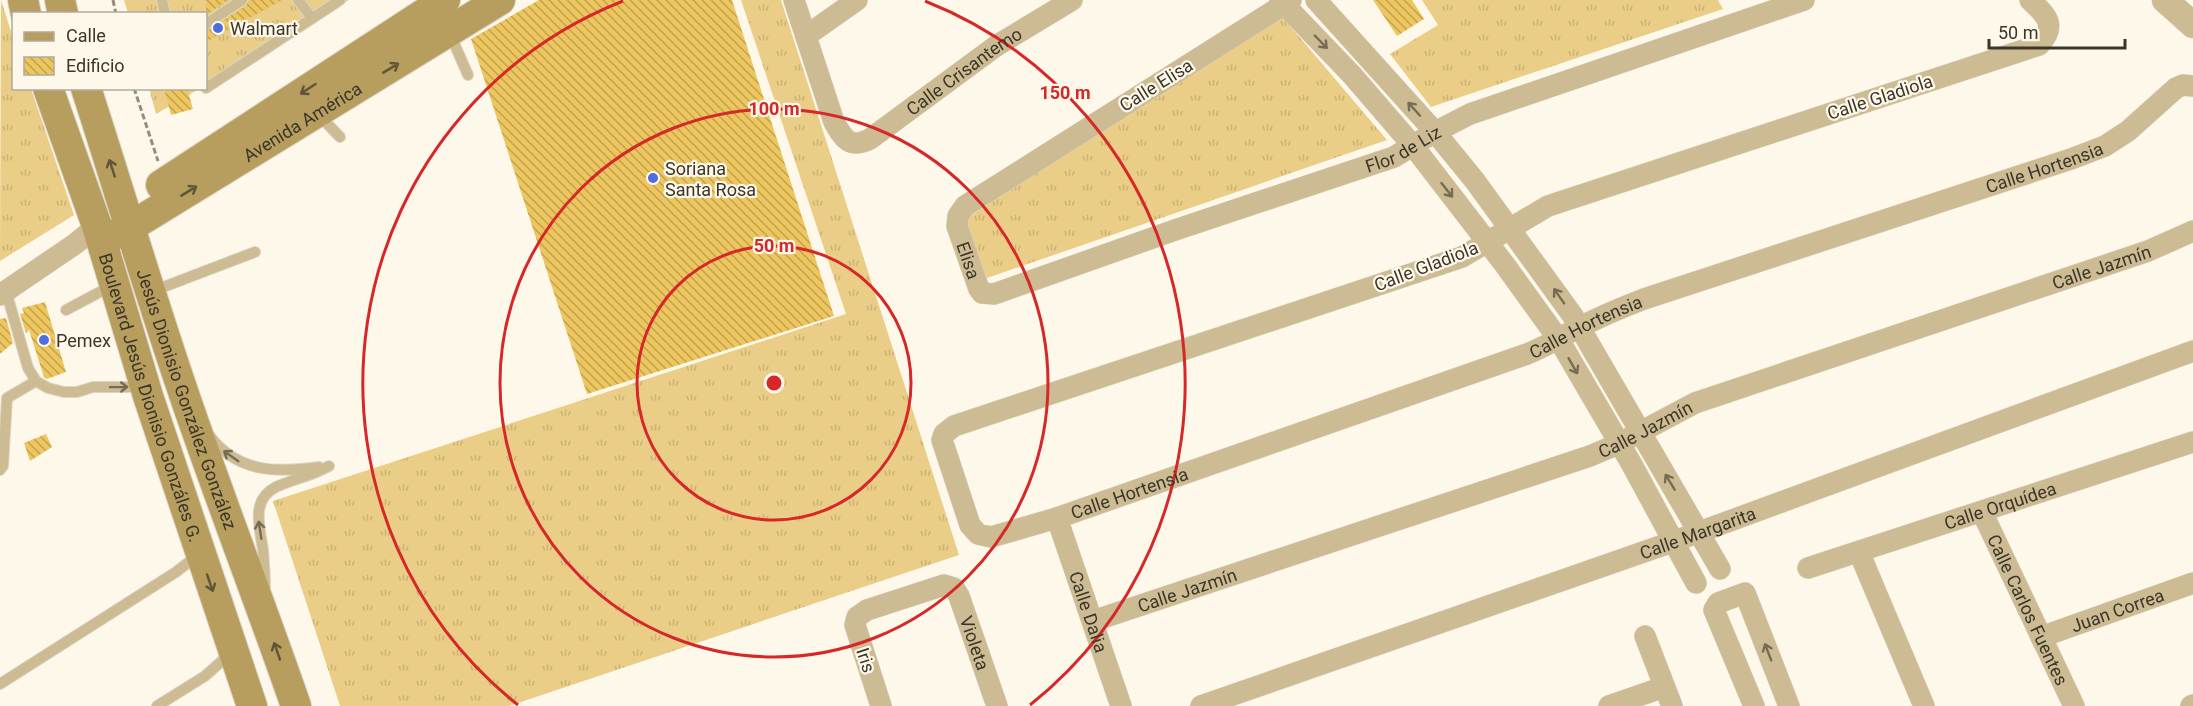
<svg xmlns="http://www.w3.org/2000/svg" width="2193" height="706" font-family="Roboto,sans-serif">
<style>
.grass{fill:url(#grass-tufts)}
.building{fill:url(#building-back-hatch)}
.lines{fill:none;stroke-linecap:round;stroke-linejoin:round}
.service-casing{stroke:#dbd5c8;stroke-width:12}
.minor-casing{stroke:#dbd5c8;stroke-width:22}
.tertiary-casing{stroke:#dbd5c8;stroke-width:27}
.secondary-casing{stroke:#dbd5c8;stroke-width:32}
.path{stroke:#938d80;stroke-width:3;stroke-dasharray:6 3;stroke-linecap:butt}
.service{stroke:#cdbc93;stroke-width:10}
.minor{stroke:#cdbc93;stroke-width:21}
.tertiary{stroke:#cdbc93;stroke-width:26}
.secondary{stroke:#b79d5e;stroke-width:30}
.oneway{stroke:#756c53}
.oneway2{stroke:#605539}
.ring{fill:none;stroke:#d62828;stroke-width:3}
.poi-dot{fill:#4d6de1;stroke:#fef8eb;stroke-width:2}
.labels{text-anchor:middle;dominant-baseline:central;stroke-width:4.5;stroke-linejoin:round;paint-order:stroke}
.poi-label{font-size:18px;fill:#3b3629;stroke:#fef8eb;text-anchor:start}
.street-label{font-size:18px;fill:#3b3629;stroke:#fef8eb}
.centre{fill:#d62828;stroke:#fef8eb;stroke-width:3}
.ring-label{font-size:18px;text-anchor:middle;font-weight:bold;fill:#d62828;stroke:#fef8eb;stroke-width:4.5;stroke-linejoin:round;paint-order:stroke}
</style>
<defs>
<pattern id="grass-tufts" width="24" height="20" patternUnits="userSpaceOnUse" patternTransform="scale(1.5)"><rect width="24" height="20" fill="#eacd86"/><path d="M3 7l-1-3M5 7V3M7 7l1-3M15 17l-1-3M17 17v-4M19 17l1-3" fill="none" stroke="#cab174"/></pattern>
<pattern id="building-back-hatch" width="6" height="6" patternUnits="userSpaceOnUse" patternTransform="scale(1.5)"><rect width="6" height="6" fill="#eec65f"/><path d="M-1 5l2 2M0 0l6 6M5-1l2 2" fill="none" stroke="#c2a24e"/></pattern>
</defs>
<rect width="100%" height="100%" fill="#fef8eb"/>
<g class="grass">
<polygon points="1,0 13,38 14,88 31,89 74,215 0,261"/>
<polygon points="124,0 349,0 206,85 206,14 128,13"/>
<polygon points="741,0 781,0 959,555 509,706 340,706 273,501 846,314"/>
<polygon points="1422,0 1718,0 1723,9 1431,107 1390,54 1438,25"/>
<polygon points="1279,13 1387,140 987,278 964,220"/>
<polygon points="149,88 199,89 156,114"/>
</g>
<g class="building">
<polygon points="206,0 228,0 206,15"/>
<polygon points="249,0 282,0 206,42 206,31 246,6"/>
<polygon points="539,0 732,0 834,316 587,394 471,39"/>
<polygon points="1373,0 1412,0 1424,19 1397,36"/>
<polygon points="177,88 187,88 193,109 171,115 165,92"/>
<polygon points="45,302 66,372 47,379 44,377 29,330 26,333 20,314 24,313 22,308"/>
<polygon points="6,318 13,343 0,354 0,319"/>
<polygon points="46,434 52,447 30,461 24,443"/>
</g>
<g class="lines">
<g class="service-casing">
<g id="service">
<polyline points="162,0 165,14"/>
<polyline points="298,0 312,18"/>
<polyline points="206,24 242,0"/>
<polyline points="450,34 468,75"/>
<polyline points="206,88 340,0"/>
<polyline points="317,113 340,137"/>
<polyline points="6,291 28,368 36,381 48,388 64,392 77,392 93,387 142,387"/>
<polyline points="153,291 255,252"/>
<polyline points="66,310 113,285"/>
<path d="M209,435C237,473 277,473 319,467"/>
<polyline points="0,470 3,466 7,398 36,381"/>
<path d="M265,588C265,575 264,563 263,550C260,528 250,500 276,487C293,479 312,476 329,466"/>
<polyline points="0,684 176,572 198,555"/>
<polyline points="157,706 205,676 232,652"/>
</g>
</g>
<g class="minor-casing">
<g id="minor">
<path id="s1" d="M794,0L834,122C844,139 849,149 870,139L996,46L1072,0"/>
<polyline points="1280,0 1352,75 1414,147 1505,265 1559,340 1631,463 1696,583"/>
<path id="s2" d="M1291,0L965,206L958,216L957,226L979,289L982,293L994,294L1175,230L1394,157L1435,132L1470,114L1804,0"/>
<polyline points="1316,0 1435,132 1475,181 1573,316 1720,569"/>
<path id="s3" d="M2030,0C2046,15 2058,25 2039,45L1548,206L1462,257L954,426L944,434L942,440L970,525L978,534L991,537L1057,518L1527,354C1547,346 1564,335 1582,326C1602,316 1623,307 1644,299L2071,159L2105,146L2128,131L2176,88L2183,85L2193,86"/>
<polyline points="806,36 857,0"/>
<polyline points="0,295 75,244 97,226"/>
<path id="s4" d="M1982,512L2074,706"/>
<path id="s5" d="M1057,518L1121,706"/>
<polyline points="1859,552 1924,706"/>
<path id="s6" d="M1808,568L2193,442"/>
<path id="s7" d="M1093,621L1590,456L1618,444L1695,403L2148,251L2193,231"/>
<polyline points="1645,636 1672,706"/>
<path id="s8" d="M2041,637L2193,583"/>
<path id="s9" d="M881,706L855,625L857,617L867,610L944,585L954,588L959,596L997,706"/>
<path id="s10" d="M1201,706L1675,541L2193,351"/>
<polyline points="1609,706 1664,687"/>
<polyline points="1754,706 1714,610 1718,603 1745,593 1789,706"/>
<polyline points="2191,706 2193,705"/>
</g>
</g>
<g class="tertiary-casing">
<polyline id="tertiary" points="2165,0 2193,25"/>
</g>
<g class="secondary-casing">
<g id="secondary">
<polyline points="23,0 26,14"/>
<polyline points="60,0 63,14"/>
<path id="s11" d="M48,88L97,226L148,396L252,706"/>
<path id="s12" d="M86,88C120,193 151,299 187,403C222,505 261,605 296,706"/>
<polyline points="161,185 445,0"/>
<path id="s13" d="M112,236L130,227L500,0"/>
</g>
</g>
<g class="path">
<polyline points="113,0 116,14"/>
<polyline points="134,88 158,161"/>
</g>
<use href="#service" class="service"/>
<use href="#minor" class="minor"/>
<use href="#tertiary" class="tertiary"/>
<use href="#secondary" class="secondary"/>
</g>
<defs><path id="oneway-shaft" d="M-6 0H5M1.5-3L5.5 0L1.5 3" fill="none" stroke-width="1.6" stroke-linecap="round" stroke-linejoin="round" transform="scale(1.5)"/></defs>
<g class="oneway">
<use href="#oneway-shaft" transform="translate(1321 42) rotate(46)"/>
<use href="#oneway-shaft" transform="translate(1414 109) rotate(-132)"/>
<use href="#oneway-shaft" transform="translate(1447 190) rotate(52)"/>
<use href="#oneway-shaft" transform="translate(1559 296) rotate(-125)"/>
<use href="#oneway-shaft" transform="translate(1573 366) rotate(60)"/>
<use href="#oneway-shaft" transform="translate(119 387) rotate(-1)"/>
<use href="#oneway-shaft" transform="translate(231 456) rotate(-145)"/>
<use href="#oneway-shaft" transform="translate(1670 482) rotate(-121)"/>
<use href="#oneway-shaft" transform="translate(260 530) rotate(-99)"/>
<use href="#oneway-shaft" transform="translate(1768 652) rotate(-111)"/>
</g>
<g class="oneway2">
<use href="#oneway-shaft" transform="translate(391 68) rotate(-31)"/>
<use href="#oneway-shaft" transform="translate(308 89) rotate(147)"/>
<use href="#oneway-shaft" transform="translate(112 168) rotate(-108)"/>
<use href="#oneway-shaft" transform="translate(189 191) rotate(-31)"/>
<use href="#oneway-shaft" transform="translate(210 583) rotate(71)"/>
<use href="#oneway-shaft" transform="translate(277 651) rotate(-109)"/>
</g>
<g class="ring">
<circle cx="774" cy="383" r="137"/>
<circle cx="774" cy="383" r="274"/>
<path d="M518 705A411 411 0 0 1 623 1M925 1A411 411 0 0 1 1030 705"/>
</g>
<g class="poi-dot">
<circle cx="218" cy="28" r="6"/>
<circle cx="653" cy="178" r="6"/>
<circle cx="44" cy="340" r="6"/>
</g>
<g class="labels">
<g class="poi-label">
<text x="230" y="28">Walmart</text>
<text x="665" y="168">Soriana<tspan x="665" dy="21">Santa Rosa</tspan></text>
<text x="56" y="340">Pemex</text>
</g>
<g class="street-label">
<text stroke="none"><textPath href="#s1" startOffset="291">Calle Crisantemo</textPath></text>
<text transform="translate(1156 85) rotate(-32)">Calle Elisa</text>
<text transform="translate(1880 97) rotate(-18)">Calle Gladiola</text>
<text stroke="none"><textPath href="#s13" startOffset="222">Avenida América</textPath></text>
<text stroke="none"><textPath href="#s2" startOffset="926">Flor de Liz</textPath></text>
<text stroke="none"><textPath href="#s3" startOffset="2458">Calle Hortensia</textPath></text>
<text stroke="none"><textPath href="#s2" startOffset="444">Elisa</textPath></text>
<text transform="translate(1426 266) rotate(-21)">Calle Gladiola</text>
<text stroke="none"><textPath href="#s7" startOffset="1070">Calle Jazmín</textPath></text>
<text stroke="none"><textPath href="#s3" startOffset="1972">Calle Hortensia</textPath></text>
<text stroke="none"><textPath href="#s11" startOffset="326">Boulevard Jesús Dionisio Gonzáles G.</textPath></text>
<text stroke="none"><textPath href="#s12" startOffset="327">Jesús Dionisio González González</textPath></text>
<text stroke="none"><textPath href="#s7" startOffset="585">Calle Jazmín</textPath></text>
<text stroke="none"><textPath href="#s3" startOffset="1486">Calle Hortensia</textPath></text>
<text stroke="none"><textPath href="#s6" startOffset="202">Calle Orquídea</textPath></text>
<text stroke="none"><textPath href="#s10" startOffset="526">Calle Margarita</textPath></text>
<text stroke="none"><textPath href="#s7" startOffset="99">Calle Jazmín</textPath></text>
<text stroke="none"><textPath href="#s4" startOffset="108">Calle Carlos Fuentes</textPath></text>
<text stroke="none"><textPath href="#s8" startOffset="81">Juan Correa</textPath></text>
<text stroke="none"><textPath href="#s5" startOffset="99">Calle Dalia</textPath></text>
<text stroke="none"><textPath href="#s9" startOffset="256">Violeta</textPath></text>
<text transform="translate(866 660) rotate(72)">Iris</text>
</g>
</g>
<circle cx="774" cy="383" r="9" class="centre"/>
<g class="ring-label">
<text x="1065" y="99">150 m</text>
<text x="774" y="115">100 m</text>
<text x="774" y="252">50 m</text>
</g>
<rect x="12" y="12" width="195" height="78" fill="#fef8eb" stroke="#b0aa9d" stroke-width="1.5"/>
<rect x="24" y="32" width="30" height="9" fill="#b79d5e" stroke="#b0aa9d" stroke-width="1.5"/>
<text x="66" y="42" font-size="18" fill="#3b3629">Calle</text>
<rect x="24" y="57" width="30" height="18" fill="url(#building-back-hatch)" stroke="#b0aa9d" stroke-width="1.5"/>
<text x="66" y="72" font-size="18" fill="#3b3629">Edificio</text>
<path d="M1989 39v9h136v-9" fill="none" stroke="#3b3629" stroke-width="3"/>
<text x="1998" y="39" font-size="18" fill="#3b3629" stroke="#fef8eb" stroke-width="4.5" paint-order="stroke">50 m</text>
</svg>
